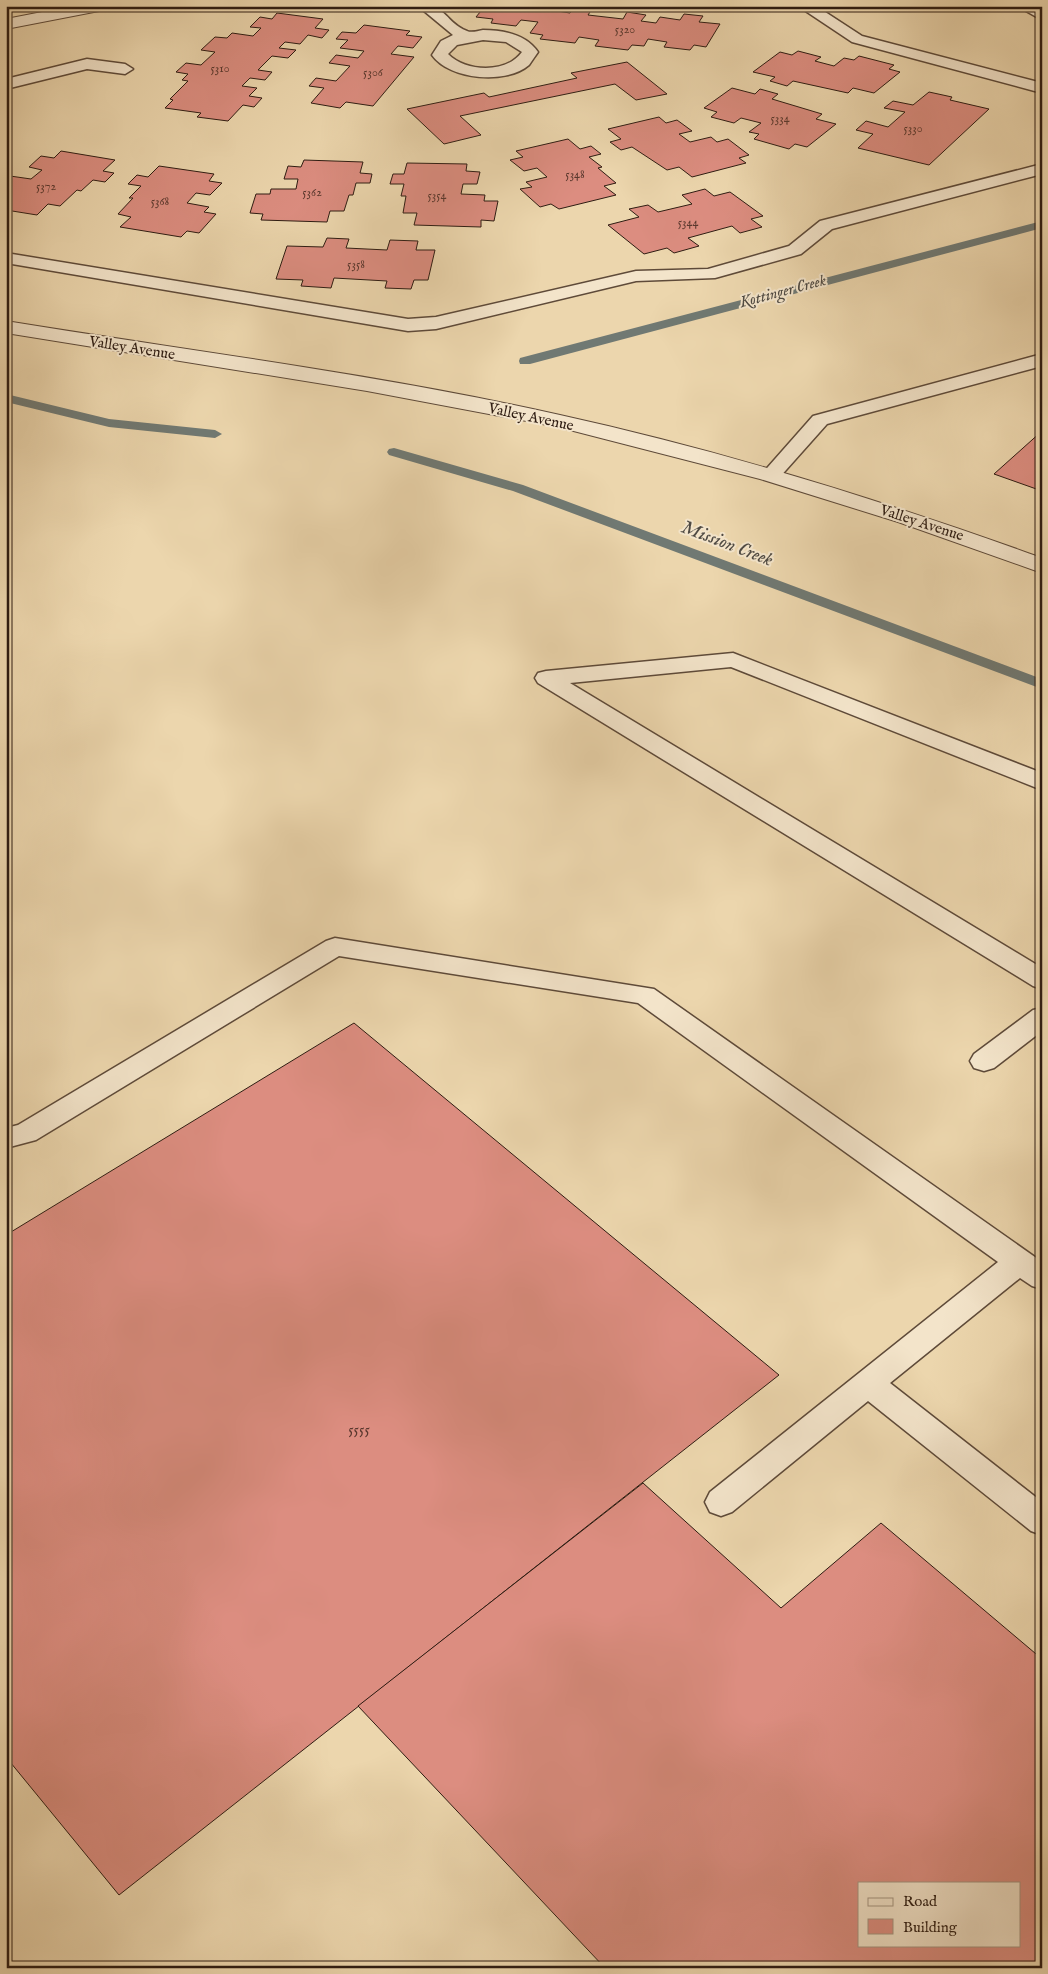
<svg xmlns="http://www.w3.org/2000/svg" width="1048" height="1974" font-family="'IM FELL English',serif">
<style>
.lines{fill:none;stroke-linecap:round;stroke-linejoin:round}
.stream{fill:#707973;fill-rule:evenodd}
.building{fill:#dc8d80;stroke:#2e1c12;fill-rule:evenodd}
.service-casing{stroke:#5e4a39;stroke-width:3}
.tertiary-casing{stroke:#5e4a39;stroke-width:2}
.service{fill:#f3e4ca;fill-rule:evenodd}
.tertiary{fill:#f3e4ca;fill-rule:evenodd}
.labels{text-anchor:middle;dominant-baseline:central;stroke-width:4;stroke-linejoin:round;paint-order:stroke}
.far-number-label{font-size:12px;fill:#5a382e}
.far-street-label{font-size:15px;fill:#2e1c12;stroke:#f3e4ca}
.number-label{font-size:15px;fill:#5a382e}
.far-water-label{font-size:16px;font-style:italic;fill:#4f4a43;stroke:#f3e4ca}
.water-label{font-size:19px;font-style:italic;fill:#4f4a43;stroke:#f3e4ca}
</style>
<rect width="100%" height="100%" fill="#ecd6ad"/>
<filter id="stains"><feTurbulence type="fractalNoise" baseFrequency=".004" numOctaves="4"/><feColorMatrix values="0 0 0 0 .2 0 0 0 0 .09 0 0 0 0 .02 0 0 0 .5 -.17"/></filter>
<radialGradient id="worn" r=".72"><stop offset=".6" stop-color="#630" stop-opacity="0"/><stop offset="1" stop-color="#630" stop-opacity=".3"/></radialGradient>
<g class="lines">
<g class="stream">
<polygon points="1042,221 1042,228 530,364 520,364 519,361 520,358"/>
<polygon points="6,394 109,419 215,430 222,434 215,438 109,427 6,402"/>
<polygon points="394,448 523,485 1042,679 1042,689 513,491 389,455 387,452 389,449"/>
</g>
</g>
<g class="building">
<polygon points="485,6 554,6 551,10 570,13 574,7 592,9 588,15 623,19 627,12 646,15 641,21 656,23 660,17 680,20 684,14 703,16 699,22 720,24 706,47 694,45 690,50 664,47 667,42 648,39 644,46 632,45 628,50 595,46 599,40 579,37 575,43 540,39 543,35 530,33 538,22 521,20 516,26 491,23 493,19 476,17"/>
<polygon points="277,13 323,19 315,28 329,30 322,38 308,35 300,44 285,42 279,48 296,50 288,58 272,56 258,70 272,72 265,80 250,78 242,86 257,88 249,96 262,98 254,107 243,105 228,121 197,117 201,113 165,108 173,100 170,99 188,81 182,80 188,74 176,72 186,63 201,65 215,52 201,50 215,37 227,38 232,33 253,36 261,28 250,27 260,17 272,19"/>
<polygon points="364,25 410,31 406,35 422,37 413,48 398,46 391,54 414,57 373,106 346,102 340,108 311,103 324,88 309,86 316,78 336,81 350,66 329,63 336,55 358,58 364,51 340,48 348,40 336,39 342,32 356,33"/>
<polygon points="798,51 821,57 815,61 834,66 844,58 854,60 859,56 894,65 889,69 900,72 874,93 853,88 848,93 793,81 787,86 770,81 775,77 753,72 780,52 792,55"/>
<polygon points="627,62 667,94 636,100 615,84 460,116 481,135 444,144 407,109 484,93 489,97 577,78 571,73"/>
<polygon points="732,88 755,94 760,89 778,94 772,99 822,114 816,119 836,124 807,147 795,144 789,149 754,139 759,134 749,132 761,123 741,118 734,123 711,117 717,112 704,108"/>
<polygon points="929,92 952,97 950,100 989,109 929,165 858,148 873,134 856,130 866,121 888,127 905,112 884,108 893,101 913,105"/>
<polygon points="659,117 666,123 677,120 692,131 679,134 690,142 711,137 717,142 728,139 749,155 739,158 746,163 692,177 679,167 667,170 632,147 621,150 610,142 621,139 608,129"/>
<polygon points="568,139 580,149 591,146 601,154 589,157 602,167 598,168 616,183 604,186 616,195 559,209 551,204 540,207 520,189 532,187 526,182 547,177 537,168 524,171 510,160 523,157 516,151"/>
<polygon points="61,151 115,160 103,171 114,173 105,182 93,180 81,191 77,190 60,206 48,204 37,215 6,210 6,179 10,176 31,179 42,170 29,167 41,156 54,158"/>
<polygon points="304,160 363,162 360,173 372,174 370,183 356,183 353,195 349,195 344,211 330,211 327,222 261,220 263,214 250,213 256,194 270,194 271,189 296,189 298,179 284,179 288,166 301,167"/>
<polygon points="407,163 467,164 466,171 480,172 477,184 463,184 461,194 485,195 484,201 498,201 494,221 481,220 481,227 414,225 417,213 403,213 406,196 401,196 404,184 390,184 393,174 404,174"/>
<polygon points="159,166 214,174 209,181 222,183 210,195 196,193 187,203 209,207 204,212 216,214 199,233 187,231 181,237 120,227 131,217 118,214 133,198 129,198 141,186 128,184 137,175 148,177"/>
<polygon points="705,189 714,196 730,192 763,216 751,219 762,227 740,233 732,226 688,238 699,246 674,253 667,248 644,254 608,225 639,217 629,209 648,205 658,212 692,204 682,195"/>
<polygon points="327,238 349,239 346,248 387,250 390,240 418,241 416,250 435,250 428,280 414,280 411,289 385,288 387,281 334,278 331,288 301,286 303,280 276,279 287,246 323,247"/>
<polygon points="1042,431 1042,491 994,474"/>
<polygon points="354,1023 779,1375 119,1895 6,1757 6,1235"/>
<path d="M643,1483L781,1608L881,1523L1042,1659V1968H605L358,1706ZM859,1883H1019V1945H859Z"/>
</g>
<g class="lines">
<g class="service-casing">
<g id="service">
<path d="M418,6C450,6 444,22 467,31C471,33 478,31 483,30C503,30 526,34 538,52C535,56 532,61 529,65C506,85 450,80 432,55L441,41L453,35ZM483,40L506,42L522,52C506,74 466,72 448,54L457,45Z"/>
<polygon points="798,6 816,6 862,36 1042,83 1042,93 852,42"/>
<polygon points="1017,6 1036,6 1042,9 1042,20"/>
<polygon points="87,59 125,64 133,69 125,74 87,69 6,89 6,79"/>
<polygon points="1042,164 1042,174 832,229 801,254 715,278 636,281 436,329 408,331 6,263 6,253 408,319 436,317 636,271 708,269 789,246 820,221"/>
<polygon points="1042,354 1042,366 827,424 778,479 771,481 764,479 761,475 813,416"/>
<polygon points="733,653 1042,773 1042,790 731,667 570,683 1042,968 1042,989 1033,986 538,683 535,678 538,673 546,671"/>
<polygon points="335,938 654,989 1042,1262 1042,1289 1032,1286 1020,1278 890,1383 1042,1502 1042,1535 1031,1531 868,1401 732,1512 721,1516 710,1512 705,1502 710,1492 998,1262 638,1003 339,956 36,1140 6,1148 6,1128 18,1125 326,941"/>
<polygon points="1042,1008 1042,1031 994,1068 984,1071 974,1068 970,1061 974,1054 1033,1010"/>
</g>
</g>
<g class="tertiary-casing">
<g id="tertiary">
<polygon points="73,6 107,6 99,11 6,29 6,19"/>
<path d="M6,321C191,351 378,374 560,415C724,451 884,501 1042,558V573L898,522L760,479L558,427L367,391L6,333Z"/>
</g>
</g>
<use href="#service" class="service"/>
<use href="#tertiary" class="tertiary"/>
</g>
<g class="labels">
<g class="far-number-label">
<text x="625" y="29">5320</text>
<text x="220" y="68">5310</text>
<text x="373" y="72">5306</text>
<text x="780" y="118">5334</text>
<text x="913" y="128">5330</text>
<text x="575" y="174">5348</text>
<text x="46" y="186">5372</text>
<text x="312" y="192">5362</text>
<text x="437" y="195">5354</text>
<text x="160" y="201">5368</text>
<text x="688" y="222">5344</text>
<text x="356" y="264">5358</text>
</g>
<g class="far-street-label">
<text transform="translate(132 348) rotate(9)">Valley Avenue</text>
<text transform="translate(531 417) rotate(12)">Valley Avenue</text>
<text transform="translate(922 523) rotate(18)">Valley Avenue</text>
</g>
<g class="number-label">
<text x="359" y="1429">5555</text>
</g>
<g class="far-water-label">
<text transform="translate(783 292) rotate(-15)">Kottinger Creek</text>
</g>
<g class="water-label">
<text transform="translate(727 544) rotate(21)">Mission Creek</text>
</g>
</g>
<rect width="1048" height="1974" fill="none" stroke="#ecd6ad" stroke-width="25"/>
<rect x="8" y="8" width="1033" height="1959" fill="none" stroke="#2e1c12" stroke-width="2.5"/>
<rect x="12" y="12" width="1023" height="1949" fill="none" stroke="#2e1c12"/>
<rect x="858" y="1882" width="162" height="65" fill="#f3e4ca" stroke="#a49480"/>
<rect x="868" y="1898" width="25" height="8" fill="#f3e4ca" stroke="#a49480"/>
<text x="903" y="1906" font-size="15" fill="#2e1c12">Road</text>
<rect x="868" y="1919" width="25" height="15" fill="#dc8d80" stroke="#a49480"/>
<text x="903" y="1932" font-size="15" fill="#2e1c12">Building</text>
<rect width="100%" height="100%" filter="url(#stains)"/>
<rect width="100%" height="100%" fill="url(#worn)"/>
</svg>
